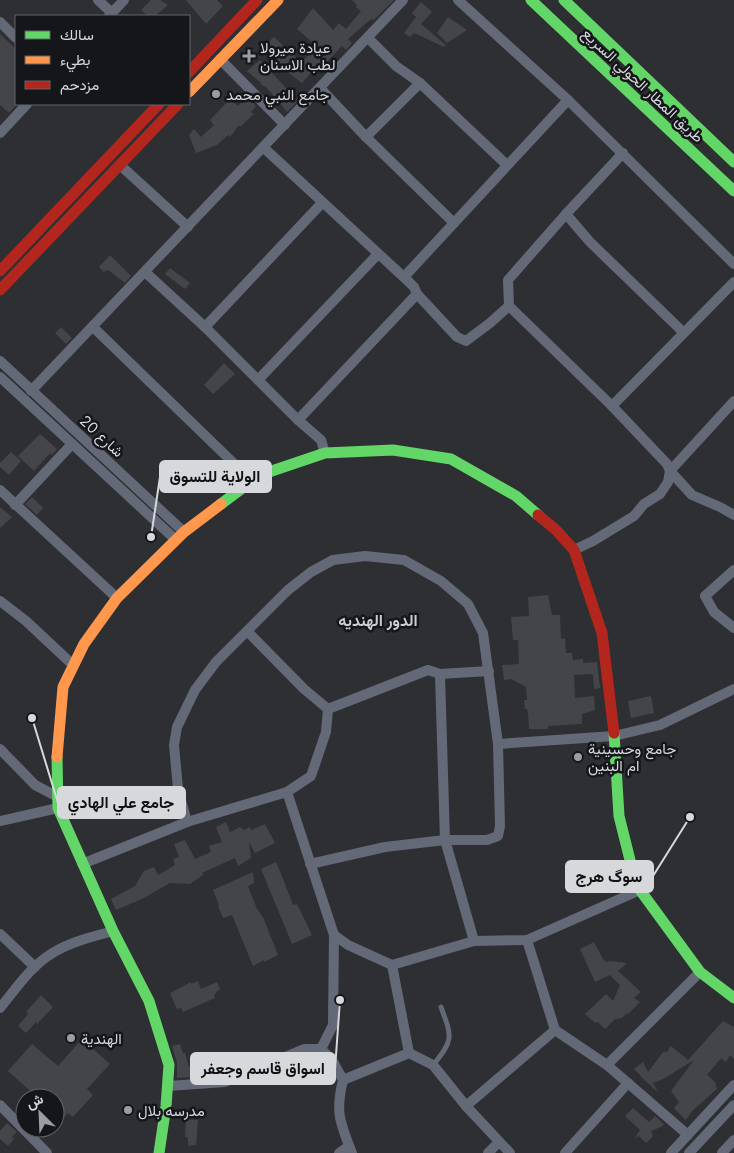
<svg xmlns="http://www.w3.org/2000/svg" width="734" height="1153" font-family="Inter,Vazirmatn,sans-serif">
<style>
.building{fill:#444548}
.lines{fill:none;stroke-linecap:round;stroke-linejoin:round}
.lane{stroke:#646977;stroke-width:5}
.street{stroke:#646977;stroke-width:10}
.fast{stroke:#63d668;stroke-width:11}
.slow{stroke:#ff974d;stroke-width:11}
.jam{stroke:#b3261e;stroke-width:11}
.poi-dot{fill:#9b9da1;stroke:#15161a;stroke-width:2}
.labels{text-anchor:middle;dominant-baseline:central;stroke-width:5;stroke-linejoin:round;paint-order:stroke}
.poi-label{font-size:15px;fill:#d6d8dc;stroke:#15161a;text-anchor:start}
.street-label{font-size:15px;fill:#d6d8dc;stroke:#15161a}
.neighbourhood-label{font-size:16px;font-weight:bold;fill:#c9cdd6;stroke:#15161a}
.leader{fill:none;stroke:#d6d8dc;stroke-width:2}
.callout-dot{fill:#d6d8dc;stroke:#15161a;stroke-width:2}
.callout{fill:#d6d8dc;stroke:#d6d8dc;stroke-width:2}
.callout-label{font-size:16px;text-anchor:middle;font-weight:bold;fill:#111}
</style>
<rect width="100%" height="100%" fill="#2d2f33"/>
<g class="building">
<polygon points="151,0 160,0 168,5 155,16 148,16 141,10"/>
<polygon points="186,0 217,0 223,6 206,24"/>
<polygon points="352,0 394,0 374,20 371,19 348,39 352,43 346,50 342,46 323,66 319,63 302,83 266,56 269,54 263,46 274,37 301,62 318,47 297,29 313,8 333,30 339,23 346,29 361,11 356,7 357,5"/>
<polygon points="421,2 432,12 421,24 446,45 444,47 414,33 410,37 404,33 416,17 412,13"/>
<polygon points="448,17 467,30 447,43 437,33"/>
<polygon points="0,34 16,49 16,105 9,113 0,105"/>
<polygon points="260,60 298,101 287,112 266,87 260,84 261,83 247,71"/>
<polygon points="247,96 256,106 251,112 254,114 240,127 239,125 230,137 228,135 217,145 196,153 189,135 194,129 201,137 214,125 210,120 230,99 238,106"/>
<polygon points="110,255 131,276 125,283 108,270 104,272 99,267"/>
<polygon points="170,268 190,283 185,289 165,274"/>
<polygon points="61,327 72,338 66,344 55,333"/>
<polygon points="224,363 235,374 213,394 204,385"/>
<polygon points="40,434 57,449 52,455 50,453 34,471 18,456"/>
<polygon points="11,452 21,461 9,475 0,467 0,463"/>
<polygon points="32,497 43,508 37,515 25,504"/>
<polygon points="0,507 12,517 0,528"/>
<polygon points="548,595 552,615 560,615 561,639 565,638 566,653 572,653 573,660 583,659 583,663 597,662 600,688 594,689 593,675 591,674 574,675 575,698 594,696 595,710 582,714 582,724 548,726 548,729 529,729 528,713 527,709 525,709 524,700 527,700 526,687 511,679 504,680 502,665 519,664 518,640 513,640 511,617 529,616 528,597"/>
<polygon points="651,696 654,713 631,718 628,701"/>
<polygon points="226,822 230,832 240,827 244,830 249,827 251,830 265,824 275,843 255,853 249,842 251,858 238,866 235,858 202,873 203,875 190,884 170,883 142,899 116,910 111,899 135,886 144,871 154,867 158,875 175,865 173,859 179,857 174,844 185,840 195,859 211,852 209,846 222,842 216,827"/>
<polygon points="276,862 282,876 293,905 297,904 312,935 292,944 261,869"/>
<polygon points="253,872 254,883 248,886 257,909 263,917 278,955 264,962 264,960 253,966 232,915 223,918 218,906 219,905 213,890"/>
<polygon points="594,942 603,959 606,962 610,961 627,963 618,971 641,992 634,998 640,1002 628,1014 627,1013 622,1018 615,1019 605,1029 598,1022 595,1023 585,1014 606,994 613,1001 620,985 610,975 595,982 580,949"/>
<polygon points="198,981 201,989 217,982 220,989 216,992 216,993 214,995 215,998 183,1012 181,1008 177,1009 170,993 191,982 191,984"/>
<polygon points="41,995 53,1007 37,1024 36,1022 26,1033 18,1026 28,1014 26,1012"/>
<polygon points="723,1021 734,1027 734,1059 730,1055 726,1062 721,1058 707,1075 715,1082 717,1089 692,1111 686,1120 674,1108 679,1102 671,1091 694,1060 663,1079 653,1083 658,1092 641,1077 641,1076 634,1069 643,1062 648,1072 664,1051 666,1053 671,1046 688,1060"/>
<polygon points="82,1039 110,1064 87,1089 93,1095 73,1117 68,1113 55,1127 55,1098 38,1098 8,1071 32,1044 58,1066"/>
<polygon points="180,1044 183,1053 185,1053 189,1067 192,1067 194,1077 177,1078 177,1063 172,1046"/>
<polygon points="633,1108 649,1122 655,1116 664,1124 661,1127 651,1131 653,1136 646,1143 639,1136 635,1138 640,1130 625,1116"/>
<polygon points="186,1119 198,1120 196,1145 188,1146 188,1137 185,1137"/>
<polygon points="7,1123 17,1132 12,1137 14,1139 8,1146 0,1139 0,1131"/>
</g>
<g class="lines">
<path class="lane" d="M433,1065C454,1040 452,1037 441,1007"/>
<g class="street">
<polyline points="98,0 112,13"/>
<polyline points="458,0 568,100 734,264"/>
<polyline points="109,16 124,0"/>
<polyline points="0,22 16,38"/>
<polyline points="368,38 396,66 420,83 507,165"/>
<polyline points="220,59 285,125"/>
<polyline points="320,88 366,137 454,223"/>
<polyline points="0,133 27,104"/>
<polyline points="366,137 420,83"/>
<polyline points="264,148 408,281 414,287 417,294 457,337 466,341 490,323 509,306"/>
<polyline points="120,165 188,227"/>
<polyline points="566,214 590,242 683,332"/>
<polyline points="145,272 205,327 298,420 321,440 325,453"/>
<polyline points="404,277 568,100"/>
<polyline points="93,327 252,481"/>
<polyline points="205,327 322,203"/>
<polyline points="0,361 184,532"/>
<polyline points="0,377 176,540"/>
<polyline points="258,380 378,254"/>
<polyline points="31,391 403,0"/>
<polyline points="734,401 670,471 692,495 720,507 734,515"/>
<polyline points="612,406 734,282"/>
<polyline points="298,420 417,294"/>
<polyline points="0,490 117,598"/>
<polyline points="15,505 72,444"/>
<polyline points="574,550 593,541 634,516 644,504 660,494 668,482 670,471 667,464 612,406 509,306 508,280 566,214 623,153"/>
<polyline points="734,570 705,596 714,612 734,628"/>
<polyline points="0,601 26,621 73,665"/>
<polyline points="440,674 445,840 474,941"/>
<polyline points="328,709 428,670 440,674 489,671"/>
<polyline points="498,744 614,736 660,725 734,689"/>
<polyline points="0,749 35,785 58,797"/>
<polyline points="287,792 334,935 348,945 392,965 474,941 527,940 640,890"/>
<polyline points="0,821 58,808"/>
<polyline points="187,822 178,789 174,745 177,727 195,690 216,662 288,590 311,572 333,560 365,556 404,560 441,581 468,604 483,633 498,744 500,826 498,836 487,840 445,840 385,847 310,864"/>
<polyline points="82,864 187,822 287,792 311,776 326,732 328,709 304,689 248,632"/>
<polyline points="0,934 35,967"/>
<polyline points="527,940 555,1030 607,1065 688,1135"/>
<polyline points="392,965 409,1053"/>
<path d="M0,1008C15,990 30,967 51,954C69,942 92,937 113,931"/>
<polyline points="321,1049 333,1025 334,935"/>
<polyline points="607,1065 700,972"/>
<polyline points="343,1080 409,1053 433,1065 466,1106 510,1153"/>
<path d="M168,1086L225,1082L304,1049H321L332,1060L343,1080C335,1113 340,1122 352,1153"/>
<polyline points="0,1105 47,1153"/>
<polyline points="466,1106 555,1030"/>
<polyline points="339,1153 349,1146"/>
<polyline points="488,1153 499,1142"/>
<polyline points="565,1153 628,1083"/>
<polyline points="671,1153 734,1085"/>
<polyline points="689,1153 734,1105"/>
<polyline points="722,1153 734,1140"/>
</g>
<g class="fast">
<polyline points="531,0 734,191"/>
<polyline points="564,0 734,162"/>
<polyline points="221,504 260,475 325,453 393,450 451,459 516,496 538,515"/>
<polyline points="614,733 619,816 633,872 640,890 700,972 734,998"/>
<polyline points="57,757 58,808 113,931 149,1001 169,1065 166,1106 159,1153"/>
</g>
<g class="slow">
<polyline points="189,92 278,0"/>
<polyline points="57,757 63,687 84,644 117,598 184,532 221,504"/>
</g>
<g class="jam">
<polyline points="189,72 257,0"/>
<polyline points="0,271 159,104"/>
<polyline points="0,290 178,104"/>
<polyline points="538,515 556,530 574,550 602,633 614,733"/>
</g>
</g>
<g class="poi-dot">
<path d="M246.5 48.5h5v5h5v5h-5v5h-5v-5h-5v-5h5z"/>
<circle cx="216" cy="94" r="5"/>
<circle cx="578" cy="757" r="5"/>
<circle cx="71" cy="1038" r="5"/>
<circle cx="128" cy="1110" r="5"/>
</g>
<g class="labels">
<g class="poi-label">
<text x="260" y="47">عيادة ميرولا<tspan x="260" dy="17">لطب الاسنان</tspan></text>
<text x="226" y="94">جامع النبي محمد</text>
<text x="588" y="748">جامع وحسينية<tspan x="588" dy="17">ام البنين</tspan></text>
<text x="81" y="1038">الهندية</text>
<text x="138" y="1110">مدرسه بلال</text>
</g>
<g class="street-label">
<text transform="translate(643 85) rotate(43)">طريق المطار الحولي السريع</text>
<text transform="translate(102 436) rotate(43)">شارع 20</text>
</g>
<g class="neighbourhood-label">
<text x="378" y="620">الدور الهنديه</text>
</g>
</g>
<path class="leader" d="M151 537L160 477M32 718L58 803M690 817L653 876M340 1000L335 1069"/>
<g class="callout-dot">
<circle cx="151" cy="537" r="5"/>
<circle cx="32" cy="718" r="5"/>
<circle cx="690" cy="817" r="5"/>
<circle cx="340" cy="1000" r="5"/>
</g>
<g class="callout">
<rect x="160" y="461" width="111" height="31" rx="5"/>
<rect x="58" y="787" width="127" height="31" rx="5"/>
<rect x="566" y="861" width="87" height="31" rx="5"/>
<rect x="191" y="1053" width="144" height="31" rx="5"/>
</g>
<g class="callout-label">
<text x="215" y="482">الولاية للتسوق</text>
<text x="121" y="808">جامع علي الهادي</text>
<text x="609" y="882">سوگ هرج</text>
<text x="263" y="1074">اسواق قاسم وجعفر</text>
</g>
<rect x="15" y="15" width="175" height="90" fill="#15161a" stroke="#626468"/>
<rect x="25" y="31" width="25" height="8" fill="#63d668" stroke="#626468"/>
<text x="60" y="40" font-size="15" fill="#d6d8dc">سالك</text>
<rect x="25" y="56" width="25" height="8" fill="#ff974d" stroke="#626468"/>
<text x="60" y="65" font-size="15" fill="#d6d8dc">بطيء</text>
<rect x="25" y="81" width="25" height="8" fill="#b3261e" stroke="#626468"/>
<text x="60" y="90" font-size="15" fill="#d6d8dc">مزدحم</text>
<g transform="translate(40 1113) rotate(336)"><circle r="24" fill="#15161a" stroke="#626468"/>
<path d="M0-4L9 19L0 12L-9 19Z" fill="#9b9da1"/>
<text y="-8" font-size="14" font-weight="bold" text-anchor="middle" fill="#d6d8dc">ش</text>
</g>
</svg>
